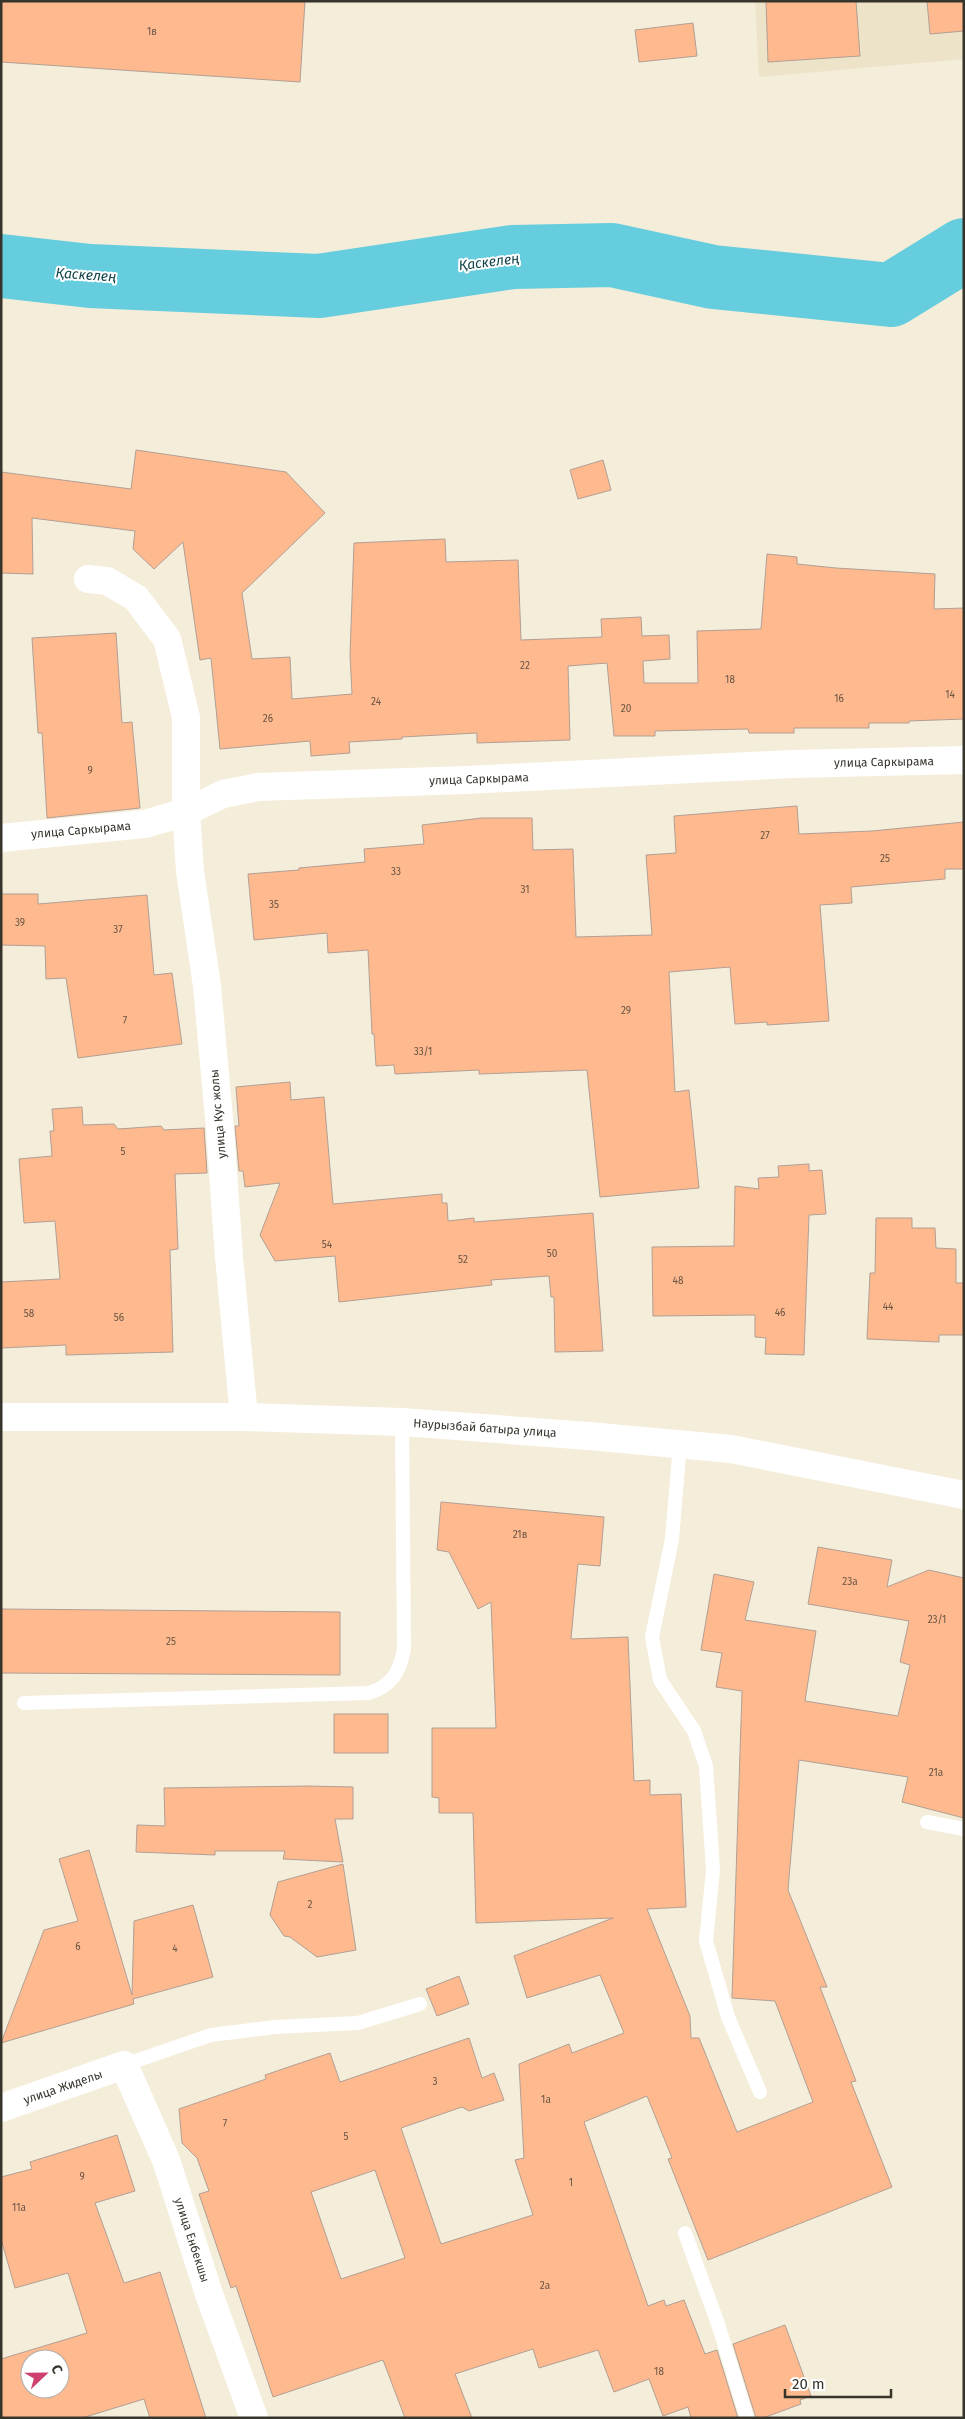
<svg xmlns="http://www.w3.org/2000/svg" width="965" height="2419" font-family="'Fira Sans',sans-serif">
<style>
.built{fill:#ede3c8}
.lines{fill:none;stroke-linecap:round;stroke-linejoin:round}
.river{stroke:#66cdde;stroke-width:64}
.building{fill:#feb98e;stroke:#b29f94;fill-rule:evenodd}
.service{stroke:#fff;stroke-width:14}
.minor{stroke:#fff;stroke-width:28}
.secondary{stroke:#fff;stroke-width:28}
.labels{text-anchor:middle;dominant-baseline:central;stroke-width:4;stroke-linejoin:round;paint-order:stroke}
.number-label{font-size:10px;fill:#695544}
.street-label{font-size:12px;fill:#37342c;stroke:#fff}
.water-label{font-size:14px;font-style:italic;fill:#14444b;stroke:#fff}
</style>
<rect width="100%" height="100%" fill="#f4edd9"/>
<polygon class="built" points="755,1 964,1 964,59 759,77"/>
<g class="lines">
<polyline class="river" points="1,266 90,276 319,286 513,257 612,255 713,277 891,295 964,250"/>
</g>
<g class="building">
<polygon points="1,1 305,1 300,82 1,62"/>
<polygon points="766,1 856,1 860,56 768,62"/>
<polygon points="927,1 964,1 964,31 930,34"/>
<polygon points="693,23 697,56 639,62 635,30"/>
<polygon points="136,450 286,472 325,513 242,593 252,659 290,657 292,699 352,694 350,655 354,543 445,539 446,562 518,560 521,640 602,637 601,619 641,617 642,636 669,635 670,659 643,661 644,683 698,683 697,631 761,629 767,554 797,557 797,564 836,568 935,574 934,609 964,608 964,719 909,721 909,723 869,723 869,728 794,728 794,733 749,733 748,729 655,731 655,736 614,736 607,663 568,666 570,740 477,743 477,733 402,737 402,739 349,742 350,753 311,756 310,741 220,749 211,658 200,660 183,542 154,569 133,549 135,531 32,518 33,574 1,573 1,472 131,489"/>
<polygon points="603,460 611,490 578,499 570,470"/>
<polygon points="116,633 122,723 132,722 140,808 47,818 42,733 38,733 32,638"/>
<polygon points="797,806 799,834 872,831 964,822 964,869 945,869 945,879 851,887 852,903 820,905 829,1021 767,1025 767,1022 735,1024 730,967 669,972 675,1092 689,1090 699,1188 600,1197 587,1070 479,1074 479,1070 395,1074 394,1065 376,1066 374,1034 372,1034 368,950 328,953 327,933 254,940 248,874 299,870 299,868 365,862 364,849 424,844 422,825 482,818 532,818 533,850 573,849 576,937 652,935 646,855 676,853 674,816"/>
<polygon points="1,894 38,894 38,904 147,895 154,975 172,973 182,1044 78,1058 66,978 46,979 45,946 1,945"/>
<polygon points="290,1082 291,1100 324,1097 333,1204 442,1194 442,1203 447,1203 448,1221 474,1218 474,1222 593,1213 603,1351 555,1352 554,1297 551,1297 549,1276 491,1280 492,1285 339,1302 335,1256 275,1261 260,1235 280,1183 245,1187 243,1171 239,1171 235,1126 239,1126 236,1087"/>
<polygon points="82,1107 83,1125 114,1124 118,1129 161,1126 164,1130 204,1128 207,1173 175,1174 178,1249 170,1250 173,1352 66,1355 66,1345 1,1348 1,1282 60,1279 55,1221 24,1223 19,1159 52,1156 50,1131 54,1131 52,1109"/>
<polygon points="809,1164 809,1171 822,1170 826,1214 809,1215 804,1355 765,1354 766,1338 755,1337 755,1315 653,1316 652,1247 734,1246 735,1186 759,1189 758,1178 779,1177 778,1166"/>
<polygon points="876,1218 912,1218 912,1228 935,1228 936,1248 956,1249 956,1283 964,1283 964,1335 939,1335 939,1342 867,1339 870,1273 875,1273"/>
<path d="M441,1502L604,1517L600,1566L578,1564L571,1639L628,1637L634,1781L650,1780V1795L681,1794L686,1907L647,1909L690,2016L691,2038H699L737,2132L813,2102L775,2001L732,1998L742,1691L716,1687L722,1653L701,1650L714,1574L754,1582L745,1620L816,1631L805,1701L898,1716L910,1665L900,1662L909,1621L808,1604L818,1547L892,1560L887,1587L929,1570L964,1578V1818L902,1802L908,1777L799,1760L788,1890L827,1987H820L856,2081L851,2082L892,2187L708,2260L668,2159L672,2158L647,2096L584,2122L648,2306L664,2300L666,2306L684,2300L705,2354L717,2350L738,2418H691L688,2407L663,2416L649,2379L614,2392L598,2350L539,2368L533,2349L455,2374L472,2418H405L383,2360L273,2397L236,2286L231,2288L199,2194L209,2191L197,2158L182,2143L179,2109L266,2079L265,2075L330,2053L340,2082L469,2038L482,2078L494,2073L504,2100L469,2111L462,2107L401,2128L441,2244L533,2215L515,2160L524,2158L519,2064L569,2044L572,2053L624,2033L600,1975L527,1998L514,1956L613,1918L476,1923L473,1813H439V1798L432,1797V1728H496L491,1602L478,1609L449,1552L437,1550ZM375,2170L405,2258L341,2279L311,2192Z"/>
<polygon points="1,1609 340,1612 340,1675 1,1673"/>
<rect x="334" y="1714" width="54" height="39"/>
<polygon points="309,1786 353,1787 353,1819 335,1819 343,1862 283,1859 285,1851 215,1851 215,1855 136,1852 137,1825 165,1826 164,1788"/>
<polygon points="89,1850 132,1995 134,1921 193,1905 213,1977 133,1999 134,2004 1,2043 44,1930 78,1921 59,1859"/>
<polygon points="343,1864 356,1950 317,1957 290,1937 284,1936 270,1915 278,1882"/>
<polygon points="459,1976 469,2004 437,2016 426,1989"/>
<path d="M117,2135L135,2191L95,2203L124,2283L160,2272L206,2418H150L144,2399L82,2418H1V2359L87,2333L68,2273L15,2288L1,2239V2177L32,2169L30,2162ZM30,2359H60V2389H30Z"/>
<polygon points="785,2325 811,2396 800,2400 801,2404 763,2418 756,2418 733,2344"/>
</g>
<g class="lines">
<g class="service">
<polyline points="680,1444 672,1539 652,1637 660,1680 694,1731 706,1766 713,1870 706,1941 728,2017 760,2092"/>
<path d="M24,1703L369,1693C392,1686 400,1671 404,1649L402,1422"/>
<polyline points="927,1822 964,1829"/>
<polyline points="124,2065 211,2035 275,2027 358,2023 420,2004"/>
<polyline points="685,2233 718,2324 747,2418"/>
</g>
<g class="minor">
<polyline points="88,579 107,581 136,598 167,639 186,717 186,812 190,871 207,986 220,1129 229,1257 244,1417"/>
<polyline points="1,838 145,824 186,812 223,794 258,787 466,780 792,764 964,760"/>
<polyline points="1,2108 124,2065 166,2160 209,2294 254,2418"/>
</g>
<polyline class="secondary" points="1,1417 244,1417 402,1422 589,1436 731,1449 964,1495"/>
</g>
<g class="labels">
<g class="number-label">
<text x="152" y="32">1в</text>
<text x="525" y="666">22</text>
<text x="730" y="680">18</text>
<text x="950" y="695">14</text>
<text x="839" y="699">16</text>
<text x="376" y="702">24</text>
<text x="626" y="709">20</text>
<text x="268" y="719">26</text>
<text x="90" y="771">9</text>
<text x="765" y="836">27</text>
<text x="885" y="859">25</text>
<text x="396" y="872">33</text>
<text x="525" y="890">31</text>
<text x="274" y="905">35</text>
<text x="20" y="923">39</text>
<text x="118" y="930">37</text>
<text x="626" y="1011">29</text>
<text x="125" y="1021">7</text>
<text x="423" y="1052">33/1</text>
<text x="123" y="1152">5</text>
<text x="327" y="1245">54</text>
<text x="552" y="1254">50</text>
<text x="463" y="1260">52</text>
<text x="678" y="1281">48</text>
<text x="888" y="1307">44</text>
<text x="780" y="1313">46</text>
<text x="29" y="1314">58</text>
<text x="119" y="1318">56</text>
<text x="520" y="1535">21в</text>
<text x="850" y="1582">23а</text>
<text x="937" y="1620">23/1</text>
<text x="171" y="1642">25</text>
<text x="936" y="1773">21а</text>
<text x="310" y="1905">2</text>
<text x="78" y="1947">6</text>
<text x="175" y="1949">4</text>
<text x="435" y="2082">3</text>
<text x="546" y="2100">1а</text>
<text x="225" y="2124">7</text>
<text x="346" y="2137">5</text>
<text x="82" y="2177">9</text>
<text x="571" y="2183">1</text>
<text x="19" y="2208">11а</text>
<text x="545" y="2286">2а</text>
<text x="659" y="2372">18</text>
</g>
<g class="street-label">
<text transform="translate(884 762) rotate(-1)">улица Саркырама</text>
<text transform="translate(479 779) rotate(-2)">улица Саркырама</text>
<text transform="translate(81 830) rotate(-5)">улица Саркырама</text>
<text transform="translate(218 1114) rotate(-95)">улица Кус жолы</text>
<text transform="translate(485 1428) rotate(4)">Наурызбай батыра улица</text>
<text transform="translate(63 2087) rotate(-19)">улица Жиделы</text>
<text transform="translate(192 2240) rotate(72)">улица Енбекшы</text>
</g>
<g class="water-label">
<text transform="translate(489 262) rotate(-7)">Қаскелең</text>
<text transform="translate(86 275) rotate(4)">Қаскелең</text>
</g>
</g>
<rect width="965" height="2419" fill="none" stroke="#37342c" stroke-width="5"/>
<g transform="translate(45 2374) rotate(68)"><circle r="24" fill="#ffffff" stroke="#afaeab"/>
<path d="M0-4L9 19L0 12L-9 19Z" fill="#ce406d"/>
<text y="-8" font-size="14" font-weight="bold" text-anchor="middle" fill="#37342c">С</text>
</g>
<path d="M785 2389v8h106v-8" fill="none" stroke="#37342c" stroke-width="2.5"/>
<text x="792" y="2389" font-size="15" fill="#37342c" stroke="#ffffff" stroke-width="4" paint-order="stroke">20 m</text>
</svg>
